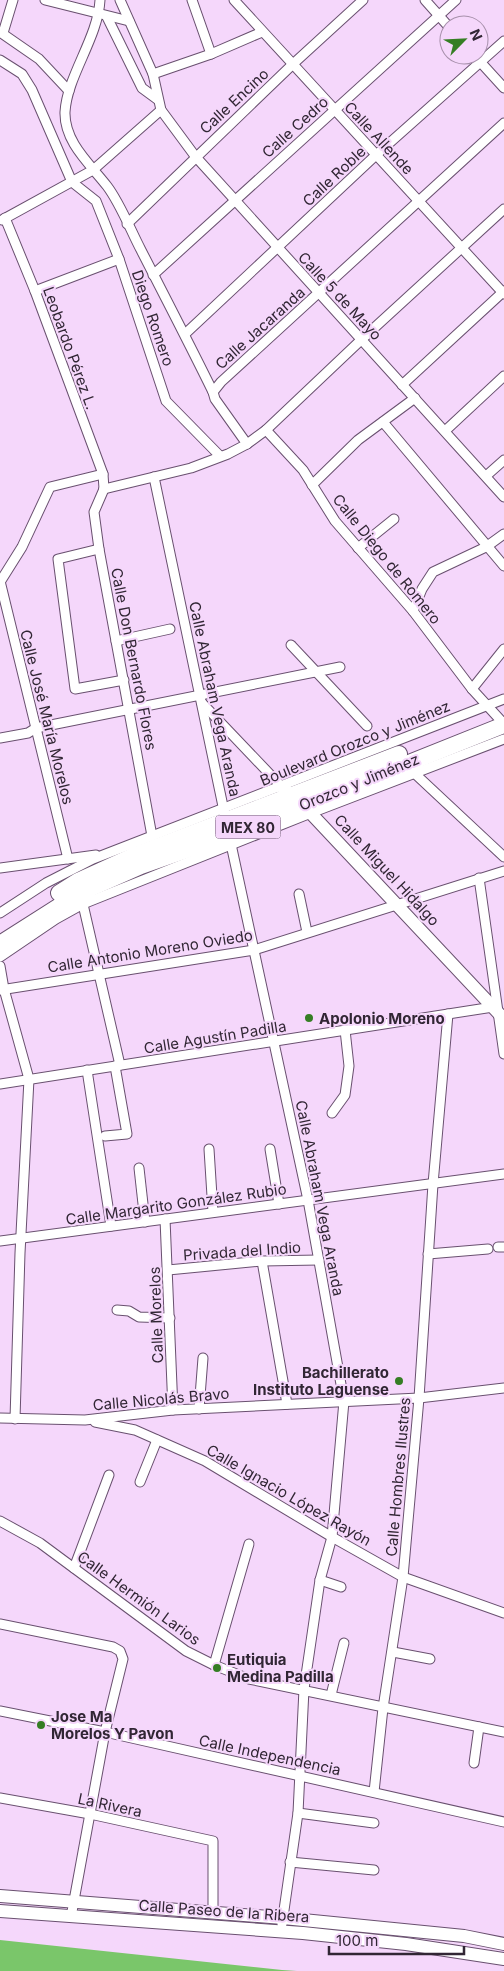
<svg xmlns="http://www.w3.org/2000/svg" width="504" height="1971" font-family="Inter,sans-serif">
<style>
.water{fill:#7ac66a}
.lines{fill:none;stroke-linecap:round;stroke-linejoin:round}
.street-casing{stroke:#69506f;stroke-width:11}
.secondary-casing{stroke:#69506f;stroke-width:14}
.highway-casing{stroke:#69506f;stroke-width:18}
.street{stroke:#fff;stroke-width:9}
.secondary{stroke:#fff;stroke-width:12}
.highway{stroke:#fff;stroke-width:16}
.poi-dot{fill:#357e24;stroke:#f5d7fb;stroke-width:2}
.labels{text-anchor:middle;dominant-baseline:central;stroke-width:4;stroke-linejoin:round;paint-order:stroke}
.shield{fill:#f5d7fb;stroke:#6c5b70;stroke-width:1}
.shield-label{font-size:14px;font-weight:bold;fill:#312634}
.street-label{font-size:15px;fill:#312634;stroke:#f5d7fb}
.poi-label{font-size:15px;font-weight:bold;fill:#312634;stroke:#f5d7fb;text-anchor:start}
</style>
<rect width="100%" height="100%" fill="#f5d7fb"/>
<polygon class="water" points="0,1940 282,1970 297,1971 0,1971"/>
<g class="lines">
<g class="street-casing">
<g id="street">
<polyline points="45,0 129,21"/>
<path d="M100,0C98,38 67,76 65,112C64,142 90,164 107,186C120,203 131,231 141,250C165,297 190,345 213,392L215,399L247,444"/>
<polyline points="120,0 153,74 161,110 195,156 504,497"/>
<polyline points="192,0 211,54"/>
<polyline points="234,0 504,294"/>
<polyline points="425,0 449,27"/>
<polyline points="107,17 142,88 157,99"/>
<polyline points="0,32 39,59 69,91"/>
<polyline points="3,33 13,0"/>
<polyline points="474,55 504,88"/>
<polyline points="0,60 22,74 32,90 72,182 96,201 119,259 166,401 220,456"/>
<polyline points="153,74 211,54 262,32"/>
<polyline points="5,218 35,291 103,474 104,489"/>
<polyline points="2,220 93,170 161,110"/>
<polyline points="127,224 293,64 363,0"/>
<polyline points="153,275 456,0"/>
<polyline points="35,291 119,259"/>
<polyline points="185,334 376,155 504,41"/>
<polyline points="402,385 504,291"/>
<polyline points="213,392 221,382 504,123"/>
<polyline points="383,422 504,566"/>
<polyline points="266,430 303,470 335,521 413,611 472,689 504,724"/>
<polyline points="445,431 504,376"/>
<polyline points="486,476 504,460"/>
<polyline points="154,477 229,835 308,1200 344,1401 332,1537 320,1580 304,1689 298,1813 282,1924"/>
<polyline points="312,485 358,440 415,398"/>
<polyline points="104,489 191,468 228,454 247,444 266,430 361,340 504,209"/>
<polyline points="104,489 94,512 99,549 152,836"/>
<polyline points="358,548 394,519"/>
<polyline points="99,549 58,559 75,689 124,680"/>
<polyline points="0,581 68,859"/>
<polyline points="0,582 22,547 50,487 103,474"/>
<polyline points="413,611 422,589 433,572 486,547 504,534"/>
<polyline points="116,641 170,629"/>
<polyline points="291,645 367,726"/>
<polyline points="472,689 504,649"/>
<polyline points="202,703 282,787"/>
<polyline points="0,738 28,733 36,728 340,667"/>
<polyline points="411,770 504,857"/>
<polyline points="0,868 96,855"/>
<polyline points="479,878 504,1054"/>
<polyline points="299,894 307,932"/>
<polyline points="82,900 120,1065"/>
<polyline points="0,913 46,883 93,859 504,699"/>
<polyline points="0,957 56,919 83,904 311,813 504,739"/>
<polyline points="0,966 4,989 29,1079 20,1253 15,1419"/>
<polyline points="0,990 254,950 504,871"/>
<polyline points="87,1070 111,1226"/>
<polyline points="0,1084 493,1007"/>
<polyline points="332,1113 345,1095 349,1066 345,1030"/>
<polyline points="105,1136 127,1134 115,1066"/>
<polyline points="209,1149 213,1212"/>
<polyline points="270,1149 279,1204"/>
<polyline points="139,1168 145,1222"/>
<polyline points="165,1219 173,1410"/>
<polyline points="0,1241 504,1174"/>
<polyline points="498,1247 504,1247"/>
<polyline points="428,1254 488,1249"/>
<polyline points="262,1261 287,1404"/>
<polyline points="168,1270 262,1261 319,1260"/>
<polyline points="117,1310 129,1311 139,1317 170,1318"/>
<polyline points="199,1409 203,1358"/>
<polyline points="0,1418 85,1420 173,1410 419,1398 504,1388"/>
<polyline points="95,1422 135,1430 205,1461 332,1537 403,1577 504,1613"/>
<polyline points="140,1482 157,1440"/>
<polyline points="0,1521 40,1543 186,1651 214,1665 249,1679 504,1732"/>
<polyline points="74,1568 109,1475"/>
<polyline points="320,1580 341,1587"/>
<polyline points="0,1624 113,1647 120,1651 123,1659 105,1732 71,1917"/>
<polyline points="393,1652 430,1659"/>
<polyline points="214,1665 249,1544"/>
<polyline points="331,1695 344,1643"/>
<polyline points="0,1711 105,1732 504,1822"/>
<polyline points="474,1763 479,1727"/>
<polyline points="374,1792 383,1708 403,1577 419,1398 433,1184 448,1014"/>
<polyline points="0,1798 90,1814 213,1841 213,1913"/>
<polyline points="298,1813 374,1823"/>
<polyline points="290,1862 374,1870"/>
</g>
</g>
<g class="secondary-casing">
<g id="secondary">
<polyline points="282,787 303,805 504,1019"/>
<polyline points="0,1896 283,1918 464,1936 504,1944"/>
<polyline points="0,1911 303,1933 406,1944 504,1959"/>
</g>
</g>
<g class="highway-casing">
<g id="highway">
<polyline points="59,893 78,881 133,856 399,754"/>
<polyline points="0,944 80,893 141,866 229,835 504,725"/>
</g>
</g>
<use href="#street" class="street"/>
<use href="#secondary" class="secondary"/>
<use href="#highway" class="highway"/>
</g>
<g class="poi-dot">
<circle cx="309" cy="1018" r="5"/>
<circle cx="399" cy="1381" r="5"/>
<circle cx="217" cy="1668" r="5"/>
<circle cx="41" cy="1725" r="5"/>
</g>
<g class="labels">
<rect class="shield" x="215.5" y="815.5" width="65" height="23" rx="4"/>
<g class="shield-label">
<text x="248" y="827">MEX 80</text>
</g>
<g class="street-label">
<text transform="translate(234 101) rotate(-43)">Calle Encino</text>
<text transform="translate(295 127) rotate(-42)">Calle Cedro</text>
<text transform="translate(379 138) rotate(47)">Calle Allende</text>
<text transform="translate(334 176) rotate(-43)">Calle Roble</text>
<text transform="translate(340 296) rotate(47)">Calle 5 de Mayo</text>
<text transform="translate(153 318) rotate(71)">Diego Romero</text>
<text transform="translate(260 328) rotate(-42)">Calle Jacaranda</text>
<text transform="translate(70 348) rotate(70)">Leobardo Pérez L.</text>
<text transform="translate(387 559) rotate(51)">Calle Diego de Romero</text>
<text transform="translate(134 659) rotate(79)">Calle Don Bernardo Flores</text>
<text transform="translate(215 699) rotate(78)">Calle Abraham Vega Aranda</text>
<text transform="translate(47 717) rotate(76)">Calle José María Morelos</text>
<text transform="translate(355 743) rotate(-22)">Boulevard Orozco y Jiménez</text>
<text transform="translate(359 782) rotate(-22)">Orozco y Jiménez</text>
<text transform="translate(387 870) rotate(47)">Calle Miguel Hidalgo</text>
<text transform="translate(150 951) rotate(-9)">Calle Antonio Moreno Oviedo</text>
<text transform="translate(215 1037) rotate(-9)">Calle Agustín Padilla</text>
<text transform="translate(320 1198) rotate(79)">Calle Abraham Vega Aranda</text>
<text transform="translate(176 1204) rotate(-8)">Calle Margarito González Rubio</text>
<text transform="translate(242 1251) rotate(-4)">Privada del Indio</text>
<text transform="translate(156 1315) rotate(-92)">Calle Morelos</text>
<text transform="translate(161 1399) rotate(-5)">Calle Nicolás Bravo</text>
<text transform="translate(398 1477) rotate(-85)">Calle Hombres Ilustres</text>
<text transform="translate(289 1495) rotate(30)">Calle Ignacio López Rayón</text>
<text transform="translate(139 1598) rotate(36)">Calle Hermión Larios</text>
<text transform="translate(270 1755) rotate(12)">Calle Independencia</text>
<text transform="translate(110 1805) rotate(12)">La Rivera</text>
<text transform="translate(224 1911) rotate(4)">Calle Paseo de la Ribera</text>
</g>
<g class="poi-label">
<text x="319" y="1018">Apolonio Moreno</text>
<text x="389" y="1372" text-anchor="end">Bachillerato<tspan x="389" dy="17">Instituto Laguense</tspan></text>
<text x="227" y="1659">Eutiquia<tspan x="227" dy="17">Medina Padilla</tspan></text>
<text x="51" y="1716">Jose Ma<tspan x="51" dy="17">Morelos Y Pavon</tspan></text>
</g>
</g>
<g transform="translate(464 40) rotate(66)"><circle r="24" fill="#f5d7fb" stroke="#a790ab"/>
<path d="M0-4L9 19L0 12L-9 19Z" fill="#357e24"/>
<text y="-8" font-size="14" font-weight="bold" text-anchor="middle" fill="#312634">N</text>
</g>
<path d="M329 1946v8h135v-8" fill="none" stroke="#312634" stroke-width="2.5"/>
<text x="336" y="1946" font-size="15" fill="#312634" stroke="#f5d7fb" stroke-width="4" paint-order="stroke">100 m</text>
</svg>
